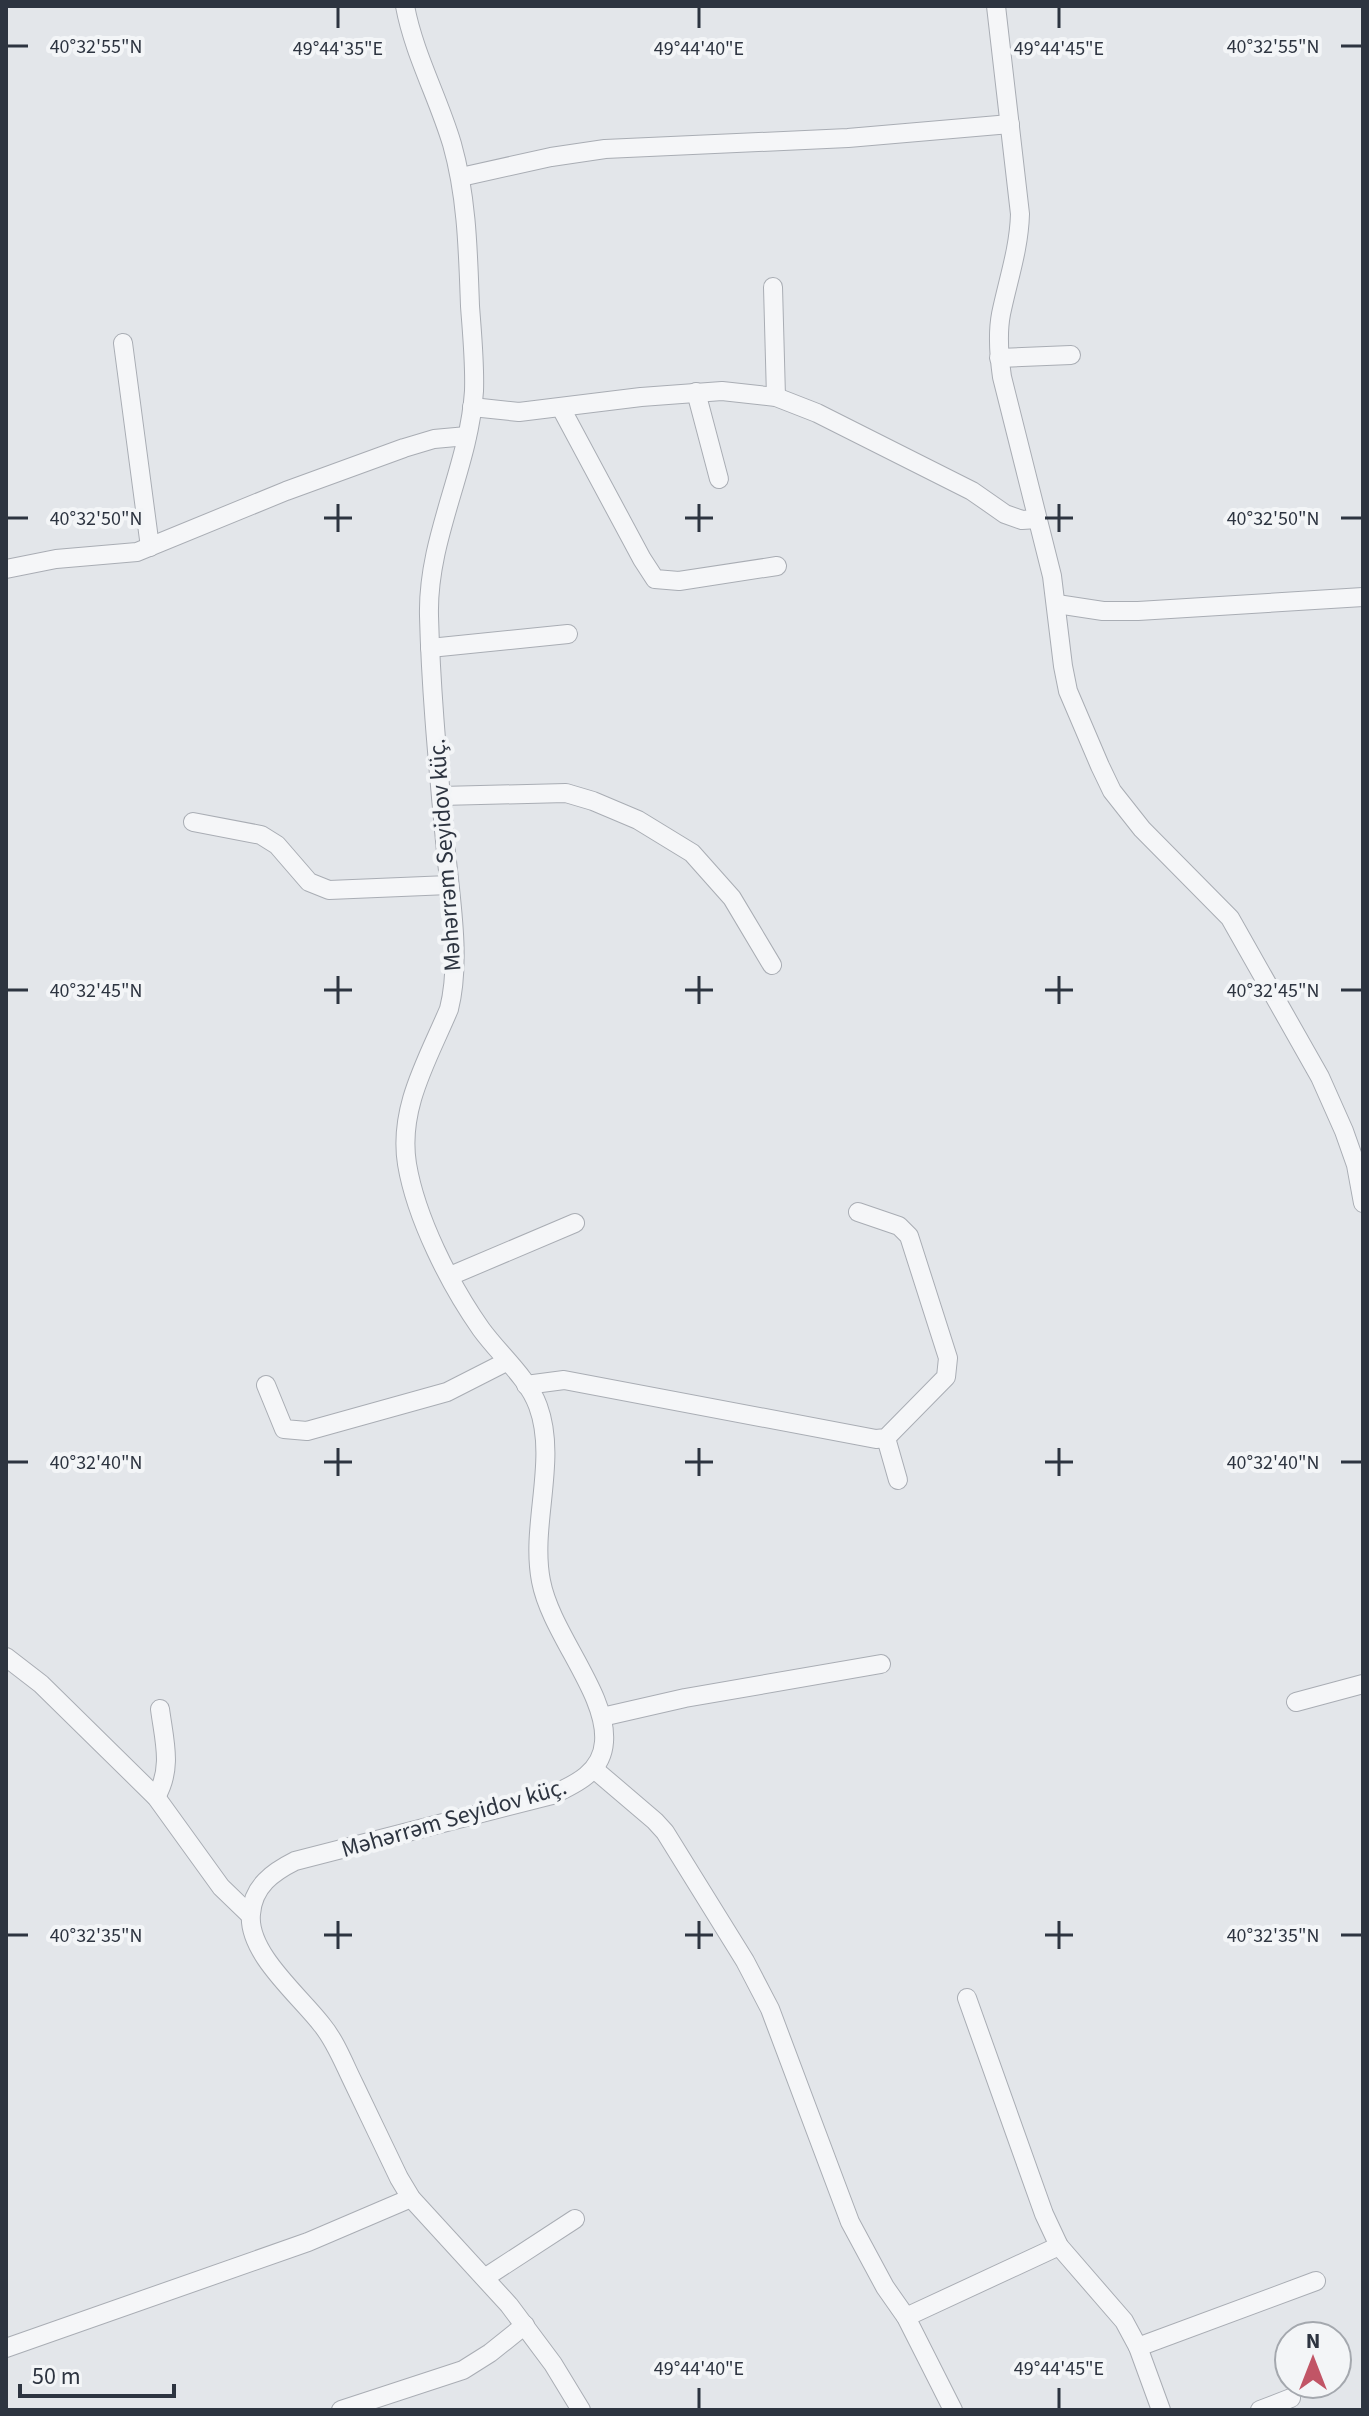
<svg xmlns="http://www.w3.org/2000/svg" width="1369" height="2416" font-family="'Source Sans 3',sans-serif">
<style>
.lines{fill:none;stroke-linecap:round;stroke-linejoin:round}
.minor-casing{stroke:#a9adb4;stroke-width:20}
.minor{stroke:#f5f6f8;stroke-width:18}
.ticks{fill:none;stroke:#2d3440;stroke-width:3}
.labels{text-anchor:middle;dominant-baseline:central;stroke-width:8;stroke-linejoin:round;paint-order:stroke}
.street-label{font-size:24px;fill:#2d3440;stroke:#f3f5f7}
.ticks-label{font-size:20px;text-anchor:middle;fill:#2d3440;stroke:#f3f5f7;stroke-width:8;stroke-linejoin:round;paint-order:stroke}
</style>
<rect width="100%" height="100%" fill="#e3e6ea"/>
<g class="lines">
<g class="minor-casing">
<g id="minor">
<path d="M405,6C414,54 438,97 452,144C467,197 468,251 470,306C472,334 475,363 474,391C469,468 427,538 429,616C431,695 439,774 446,852C451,901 461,962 449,1009C428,1059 398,1108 407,1164C416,1218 450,1285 481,1329C499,1354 528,1378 538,1406C558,1460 530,1525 541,1581C551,1634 608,1694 604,1742C602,1772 576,1784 552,1795L295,1861C273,1872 253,1886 251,1914C247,1953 300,1996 322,2025C336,2042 344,2064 354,2084C369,2115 384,2147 399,2178L411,2198L509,2305L553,2364L581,2410"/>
<path d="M996,6L1020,214C1019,249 1008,280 1001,314C997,335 999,356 1002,377L1052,576L1063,666L1068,691L1100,766L1112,791L1142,829L1230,918L1320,1077L1344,1131L1356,1165L1363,1203"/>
<polyline points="461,177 551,157 605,149 848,138 1010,124"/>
<polyline points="773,287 776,397"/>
<polyline points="123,343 150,547"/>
<polyline points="999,358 1071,355"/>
<polyline points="696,392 719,479"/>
<polyline points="472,407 519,412 641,397 722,391 776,397 817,413 972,491 1005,514 1022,520 1037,519"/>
<polyline points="561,408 642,559 655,579 679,581 777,566"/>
<polyline points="6,569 56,559 137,552 286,491 404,448 434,439 467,436"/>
<polyline points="1057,604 1103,611 1138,611 1363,597"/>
<polyline points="430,648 568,634"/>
<polyline points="441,796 566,793 593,801 638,820 692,853 732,898 772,965"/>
<polyline points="193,822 261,835 277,845 309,882 329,890 449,885"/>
<polyline points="450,1276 575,1223"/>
<polyline points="266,1385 284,1429 307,1431 447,1392 506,1362"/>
<polyline points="526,1385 564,1380 876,1439 886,1438 946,1377 948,1358 909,1236 899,1226 858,1212"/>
<polyline points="886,1438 898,1480"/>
<polyline points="6,1657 41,1684 156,1797 221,1887 250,1915"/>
<polyline points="1296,1702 1363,1684"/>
<polyline points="602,1717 685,1698 881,1664"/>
<polyline points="594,1769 655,1821 665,1832 745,1961 770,2009 850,2222 885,2287 906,2317 953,2410"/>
<path d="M156,1797C173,1768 164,1740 160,1709"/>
<polyline points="967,1998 1044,2214 1059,2246 1124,2321 1138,2347 1161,2410"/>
<polyline points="486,2277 575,2219"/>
<polyline points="906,2317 1059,2246"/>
<polyline points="1138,2347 1316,2281"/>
<polyline points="6,2348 308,2242 411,2198"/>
<polyline points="341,2410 463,2370 490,2353 525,2325"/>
<polyline points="1260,2410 1291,2398"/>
</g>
</g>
<use href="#minor" class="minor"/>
</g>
<path class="ticks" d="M338,8V28M699,8V28M1059,8V28M8,46H28M1341,46H1361M338,504V532M699,504V532M1059,504V532M8,518H28M324,518H352M685,518H713M1045,518H1073M1341,518H1361M338,976V1004M699,976V1004M1059,976V1004M8,990H28M324,990H352M685,990H713M1045,990H1073M1341,990H1361M338,1448V1476M699,1448V1476M1059,1448V1476M8,1462H28M324,1462H352M685,1462H713M1045,1462H1073M1341,1462H1361M338,1921V1949M699,1921V1949M1059,1921V1949M8,1935H28M324,1935H352M685,1935H713M1045,1935H1073M1341,1935H1361M699,2388V2408M1059,2388V2408"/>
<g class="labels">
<g class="street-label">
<text transform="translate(445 855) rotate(-94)">Məhərrəm Seyidov küç.</text>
<text transform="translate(454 1818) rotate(-16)">Məhərrəm Seyidov küç.</text>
</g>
</g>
<g class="ticks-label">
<text x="96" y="53">40°32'55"N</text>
<text x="1273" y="53">40°32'55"N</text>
<text x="338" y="55">49°44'35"E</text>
<text x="699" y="55">49°44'40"E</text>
<text x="1059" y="55">49°44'45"E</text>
<text x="96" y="525">40°32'50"N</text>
<text x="1273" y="525">40°32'50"N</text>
<text x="96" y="997">40°32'45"N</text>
<text x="1273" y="997">40°32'45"N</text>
<text x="96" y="1469">40°32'40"N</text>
<text x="1273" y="1469">40°32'40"N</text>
<text x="96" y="1942">40°32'35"N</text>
<text x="1273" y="1942">40°32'35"N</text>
<text x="699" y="2375">49°44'40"E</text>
<text x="1059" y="2375">49°44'45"E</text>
</g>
<rect width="1369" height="2416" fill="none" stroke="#2d3440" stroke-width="16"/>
<g transform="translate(1313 2360)"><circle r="38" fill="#f3f5f7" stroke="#a4a8ae" stroke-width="2"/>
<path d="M0-6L14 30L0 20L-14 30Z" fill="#c15566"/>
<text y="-12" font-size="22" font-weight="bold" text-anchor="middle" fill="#2d3440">N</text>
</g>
<path d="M20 2384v12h154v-12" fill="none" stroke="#2d3440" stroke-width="4"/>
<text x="32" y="2384" font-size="24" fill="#2d3440" stroke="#f3f5f7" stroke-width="6" paint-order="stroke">50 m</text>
</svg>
